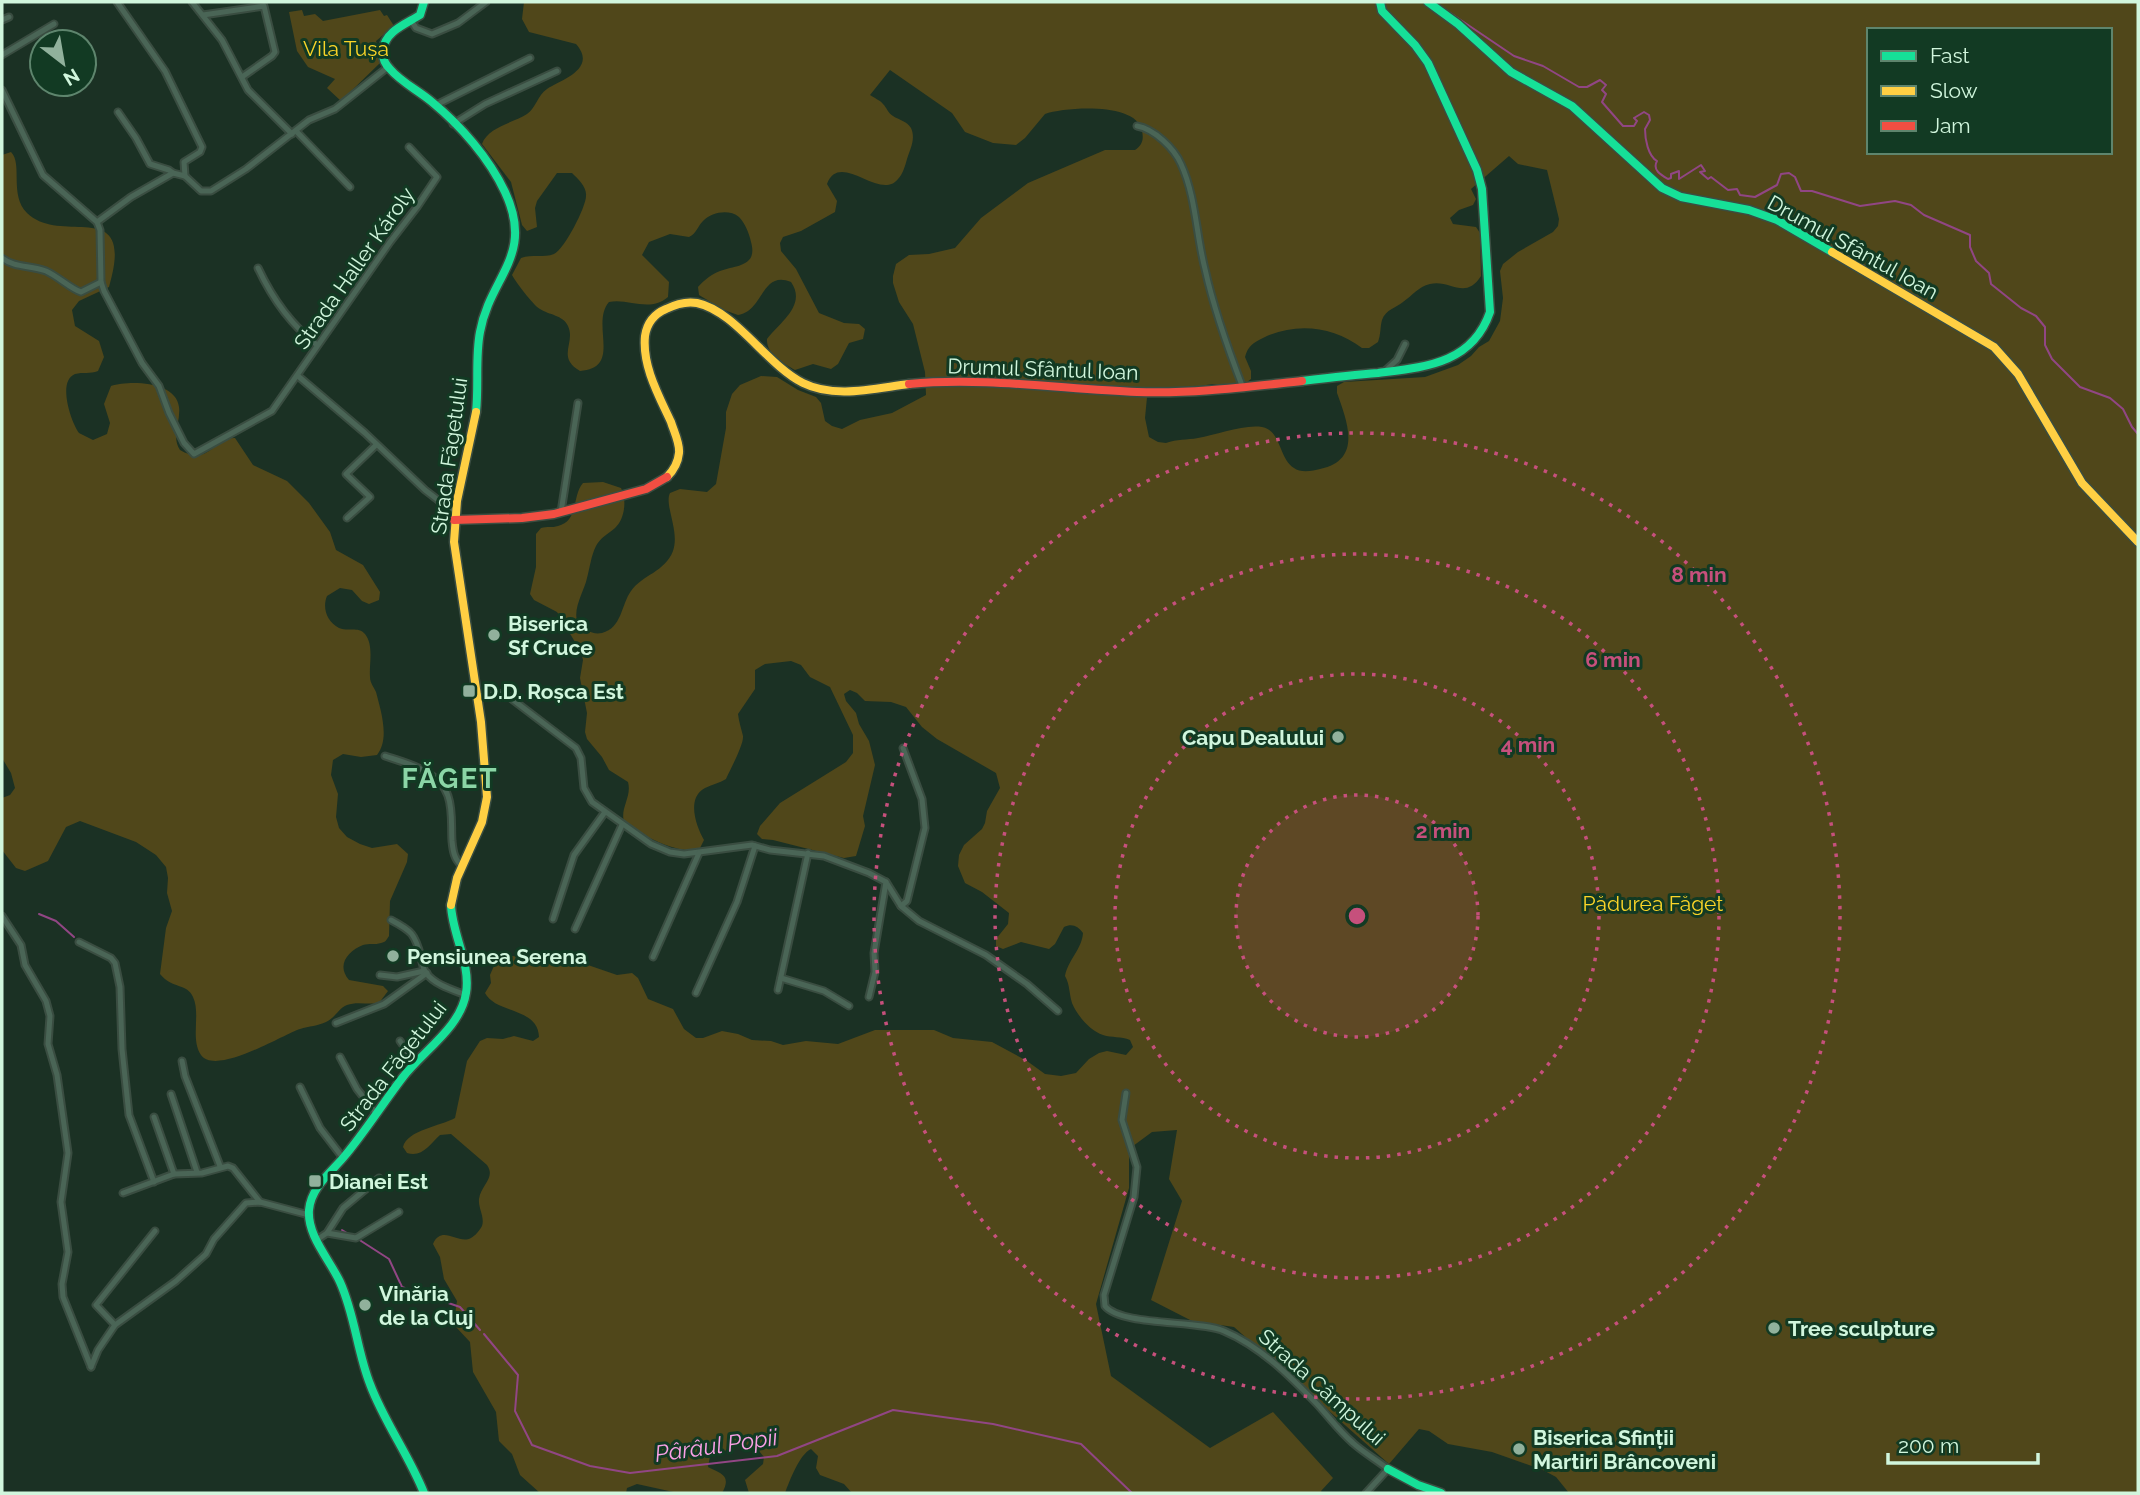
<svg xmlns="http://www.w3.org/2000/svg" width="2140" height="1495" font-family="Raleway,sans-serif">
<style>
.green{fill:#50471a;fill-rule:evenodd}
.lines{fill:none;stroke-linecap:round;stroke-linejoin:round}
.stream{stroke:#914684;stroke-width:2}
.street-casing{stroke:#3a4d41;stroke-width:9}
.fast-casing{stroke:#3a4d41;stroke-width:11}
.slow-casing{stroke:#3a4d41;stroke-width:11}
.jam-casing{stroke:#3a4d41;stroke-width:11}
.street{stroke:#4a6556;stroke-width:5}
.fast{stroke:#16e098;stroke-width:8}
.slow{stroke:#ffcf43;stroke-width:8}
.jam{stroke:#f24e42;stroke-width:8}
.ring{fill:none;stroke:#c6507c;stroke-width:3.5;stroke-dasharray:3.5 7}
.poi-dot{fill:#91b19c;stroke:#123a23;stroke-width:2.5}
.labels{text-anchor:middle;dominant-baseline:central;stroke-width:6;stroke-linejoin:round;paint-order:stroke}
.park-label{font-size:21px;fill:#fad428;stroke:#123a23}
.street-label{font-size:21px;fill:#d1f6dd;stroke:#123a23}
.poi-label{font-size:21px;font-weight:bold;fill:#d1f6dd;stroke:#123a23;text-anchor:start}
.water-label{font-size:23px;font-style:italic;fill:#faa0e6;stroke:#123a23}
.district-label{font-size:28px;font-weight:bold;letter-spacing:2px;fill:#8bd6a6;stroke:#123a23}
.centre{fill:#c6507c;stroke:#123a23;stroke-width:3.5}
.ring-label{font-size:21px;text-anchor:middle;font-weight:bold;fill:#c6507c;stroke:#123a23;stroke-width:6;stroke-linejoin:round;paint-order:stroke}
</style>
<rect width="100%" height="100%" fill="#1b3124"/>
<g class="green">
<path d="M524,2H2138V1493H1569L1556,1477L1543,1470L1492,1452L1448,1444L1429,1431L1419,1429L1389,1464L1234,1327L1192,1321L1151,1300L1182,1201L1169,1179L1177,1130L1152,1132L1129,1149V1188L1096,1304L1111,1376L1210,1448L1273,1412L1333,1478L1321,1491L1322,1493H852L844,1484L820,1475L816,1468L818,1456L811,1449C799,1455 790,1480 785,1493H749L745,1480L763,1464L764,1457L759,1451L739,1441L732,1444L724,1452L710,1456L708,1467C721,1474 732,1475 722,1493H678L637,1484L627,1488L626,1493H540L520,1475L512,1454L499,1441L496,1412L473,1372L470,1342L456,1327L454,1320L457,1301L444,1279L440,1257L433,1244C442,1224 458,1245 471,1238C475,1236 480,1230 482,1226C485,1217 478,1208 479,1199C481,1185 496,1178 487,1165L451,1134L440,1135C430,1144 422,1158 407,1153L403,1147C407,1130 441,1126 455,1118L467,1061L480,1041L487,1038L503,1039L514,1036L533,1041L539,1037C538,1007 496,1014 485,993L491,983L490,975L493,968L497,962L511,956L546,958L561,963L585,964L617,975L632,973L638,978L648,999L673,1009L684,1029L696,1038H703L722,1031L738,1034L752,1040L771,1041L783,1045L806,1041L838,1044L875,1030H934L953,1038L992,1042L1027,1061L1045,1074L1061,1076L1076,1073L1089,1059L1099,1053L1107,1051L1126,1055L1133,1047L1130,1040C1121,1036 1112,1038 1103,1035C1090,1031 1077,1015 1072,1003C1069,993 1070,985 1065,976C1068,960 1082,949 1083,933C1078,926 1072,923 1064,927L1055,944L1049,949L1021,942L1003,949L996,946V939L1008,924L1009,913L982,892L965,883L958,866L959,855L964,845L982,829L985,823L987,811L1000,788L996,773L937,739L922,727L906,707L891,702L865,701L857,693L850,690L844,694L846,701L856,713L859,724L869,741L875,765L863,816L865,826L856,856L844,858L773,840L762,839L757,834L760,826L780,803L846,762L853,753V735L830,687L810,677L801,665L791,661L765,664L755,670V689L738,714C739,722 741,728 743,736C744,744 730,770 726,779C720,783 713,784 705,788C686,798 696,826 704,840L699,850C674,853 645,837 624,822C620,808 632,797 628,782L609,770L602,757L587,739L585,732L587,713L580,678L583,660L581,652L557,612L534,600L530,594L536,567V534L541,528C547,526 552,528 558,526C579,521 572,495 583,483L603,482L621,488C627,499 625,519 615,528C608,534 600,538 596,546C591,556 590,567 587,578C584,593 565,620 586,630C592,633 596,634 602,633C622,628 621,605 631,591C642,575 665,572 673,551C680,531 664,505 670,493L680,489L707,492L716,484L726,428V412L732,394L740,385L761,376L777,377L798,390L816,397L821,403L825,421L832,426L842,429L860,420L892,413L926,395L925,372L913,324L899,302L893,283V276L896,264L909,255L929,254L955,248L981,218L1028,183L1105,150H1135C1142,145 1144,140 1142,131C1137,102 1066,107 1045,114L1025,138L1016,145L993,143L965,132L952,113L890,70L870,95C874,98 880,100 883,104C887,108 888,113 893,116C899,120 907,121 911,128C916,139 910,149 907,159C905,166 903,174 898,179C880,202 840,150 827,184L837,201L835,212L801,231L783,237L780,243L781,251L796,269L819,313L844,323L859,324L865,329L863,339L849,343L838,364L831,369L813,364L795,370C783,363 766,354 767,339C780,322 807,305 791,282C761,270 764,311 738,315L724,310L699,295L698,287C704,280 712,274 720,271C736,265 758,267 751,242C749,233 745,223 739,217C729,209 712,212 703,221C697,227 697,233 689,237L670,234L649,242L642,255L669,282L668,297C649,313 629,298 609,302C590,324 623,368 580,371C556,357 576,343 568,326C563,315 549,315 540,309C533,305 515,281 512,275L521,258C532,254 544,258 554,254C564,250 586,207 586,196C587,187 578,179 572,173H557L537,201L535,208L537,227L527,231L522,225L511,182L482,144C488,127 513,123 527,114C536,108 537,96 547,89C561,80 598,69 576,44L529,32L522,19ZM1869,30H2110V152H1869ZM1509,156L1518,164L1547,170L1559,219L1558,226L1553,232L1518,252L1503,264L1500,271L1503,298L1500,321L1489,341L1479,347L1471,356L1458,365L1425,377L1344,382L1337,386V393C1347,421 1363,460 1320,469C1313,471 1300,473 1294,468C1279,459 1281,430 1262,427C1244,424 1216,435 1198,438C1187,440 1177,439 1166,443L1158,442L1149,437L1145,418L1148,387L1178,390L1212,384L1231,387L1242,386L1251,379V371L1245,357C1248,346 1253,343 1263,338C1295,322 1333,326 1362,348H1369L1378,342C1381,334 1380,327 1382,320C1386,309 1396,308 1403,302C1413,295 1418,287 1430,284C1450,279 1465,301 1481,276L1480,233L1476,227L1453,224L1450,218L1459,210L1473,205L1476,199L1471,189Z"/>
<path d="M302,10L304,16L315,14L323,21L380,10L384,16L387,15L394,26L376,41C379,48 378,54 381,62L341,101L327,88L335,79L308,67L297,51L289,12Z"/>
<path d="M11,152C23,164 9,195 27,213C62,247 136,194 109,287L79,301L72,310L75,326L99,341L104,357L98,371C90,374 83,372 75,374C57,381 71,422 79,433L93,440L107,434L110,423L104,404L111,386C130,380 176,381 179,407C181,421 171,437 180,450C209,467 214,437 235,438L253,465L287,481L309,503L330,532L336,550L363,565L380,592L379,600L369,604L362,601L352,590L340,588L327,596C322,608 327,622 339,628C348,632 358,626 365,634C374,645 369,664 370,677C370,683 374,687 376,692C381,711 390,739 377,755L361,757L343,754L333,760L331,775L338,794L336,817L339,828L347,837L360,844L372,848L397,844L408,854L407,862L390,901L389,936C386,940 386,942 381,943C375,945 369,943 363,945C348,951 336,965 349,980L383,986L388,991L379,1003C368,1005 357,1001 347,1005C339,1008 335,1018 326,1022C318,1026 309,1026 300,1029C282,1035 216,1076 201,1055C190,1039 201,1014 193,997C187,983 172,989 160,974L166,928L172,911L167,893L168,878L166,867L156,855L136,842L80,821L66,827L48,861L25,871L16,868L2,850V798L10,795L15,788L11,773L2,758V155Z"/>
</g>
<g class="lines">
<g class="stream">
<path d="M1434,2L1514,56L1543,66L1579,87H1587L1600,80L1606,85L1602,90L1606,94L1602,102L1623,126H1634L1637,121L1634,118L1644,112L1649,115L1650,120L1645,129C1645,139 1648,156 1657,161C1652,170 1661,175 1668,179L1671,178V174L1679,171V179L1701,165L1705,171L1700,172L1708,179L1711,177L1728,190L1737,189L1740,195L1755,197L1777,185L1781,174L1789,173L1795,177L1801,191H1812L1860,206L1895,201L1911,205L1924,215L1970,235V247L1976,261L1989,273L1991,284L2021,308L2036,316L2045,327V345L2052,359L2080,387L2110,398L2123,409L2132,427L2138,434"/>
<polyline points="39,914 56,921 74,937"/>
<polyline points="342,1230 350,1235"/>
<polyline points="358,1239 389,1259 402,1287 460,1307 480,1330"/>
<polyline points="484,1334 518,1375 515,1411 532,1445 590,1466 630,1473 777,1456 893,1410 993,1424 1081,1444 1132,1493"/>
</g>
<g class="street-casing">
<g id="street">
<polyline points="117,2 165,71 202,147 200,152 184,162 185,176"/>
<polyline points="192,2 222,40 248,90 292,134"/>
<polyline points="203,15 264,6 275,52 272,56 242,77"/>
<polyline points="2,20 9,17"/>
<polyline points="412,22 416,28 432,34 458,23 486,2"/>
<polyline points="2,55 54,24"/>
<polyline points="2,90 43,175 97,222 100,230 101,282 104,291 142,363 159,386 169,413 184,443 194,454 272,411 390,242 417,207 437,177 409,147"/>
<polyline points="436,105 530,58"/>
<polyline points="118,112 136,138 150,164 169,170 173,173"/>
<polyline points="453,124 485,104 557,71"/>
<path d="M1137,126C1154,129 1174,148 1181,164C1196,197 1196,234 1205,269C1214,310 1228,349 1243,388"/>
<polyline points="296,131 350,187"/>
<polyline points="97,222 131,197 173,173 185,176 201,191 211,191 246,169 309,120 335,109 388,67"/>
<path d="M2,258C15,268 30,265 46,271C59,277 71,289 81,292L101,282"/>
<path d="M258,268C272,298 291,325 317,345"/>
<polyline points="1385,371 1397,360 1405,344"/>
<polyline points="298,376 365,433 425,490 455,513"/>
<polyline points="561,512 578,403"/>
<polyline points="347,518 370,497 346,474 376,445"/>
<polyline points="477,696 504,693 576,748 581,758 584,788 592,802 651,844 670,852 684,854 752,845 770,850 824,856 869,873 886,882 901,906 919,921 986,955 1027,984 1058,1011"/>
<path d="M385,756C406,763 440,771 448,796C453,810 451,827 452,841C453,851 454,859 462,866"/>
<polyline points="901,906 907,901 925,828 922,799 903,748"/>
<polyline points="2,916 21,945 25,965 46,1001 50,1016 48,1044 57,1075 68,1153 61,1202 68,1252 62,1284 63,1297 91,1367"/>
<polyline points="553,919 574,855 605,812"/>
<path d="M391,920C412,931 415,934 421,957C422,963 423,969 426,973C435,985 453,990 466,995"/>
<polyline points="575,929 622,825"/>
<polyline points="79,942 111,958 115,963 120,987 122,1049 129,1115 154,1182"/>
<polyline points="653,957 699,853"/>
<polyline points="380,975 397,977 424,971"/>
<polyline points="781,978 824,991 849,1006"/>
<polyline points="778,990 808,853"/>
<polyline points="696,993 737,902 755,846"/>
<polyline points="869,997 875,972 874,953 886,882"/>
<polyline points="336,1023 384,1004 427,973"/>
<polyline points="400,1041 415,1062"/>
<polyline points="340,1057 357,1089 376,1113"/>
<polyline points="182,1061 185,1076 220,1166"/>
<polyline points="300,1087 320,1128 343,1158"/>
<path d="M1126,1093L1122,1120L1137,1167L1134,1197L1104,1295L1105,1306C1121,1326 1198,1320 1224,1331C1260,1346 1290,1376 1317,1404C1329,1417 1340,1432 1353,1443C1364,1453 1377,1460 1388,1469L1366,1493"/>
<polyline points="171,1094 197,1172"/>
<polyline points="154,1117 174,1174"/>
<polyline points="123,1193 174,1174 202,1173 228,1166 233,1168 260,1202"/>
<polyline points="327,1233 356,1238 399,1212"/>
<polyline points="318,1239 327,1233 343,1208 379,1178"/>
<polyline points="115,1325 96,1305 155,1231"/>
<polyline points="91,1367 98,1350 115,1325 176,1281 206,1254 214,1239 246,1203 260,1202 309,1215"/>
</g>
</g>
<g class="fast-casing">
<g id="fast">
<path d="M424,2L420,15C406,24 385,31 383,50C382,57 385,64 390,69C402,83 418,90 432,102C461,126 489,158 505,192C535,256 490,276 480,332C475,358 479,385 476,412"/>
<polyline points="1428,2 1458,24 1511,72 1572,106 1662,188 1681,197 1749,210 1777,220 1832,252"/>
<path d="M1302,381C1327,378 1352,375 1378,373C1425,367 1472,364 1490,312L1482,189L1477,170L1428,63L1415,45L1382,11L1380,2"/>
<polyline points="1388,1469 1418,1485 1441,1493"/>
<path d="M424,1493C409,1455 384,1422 370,1384C357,1351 355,1315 340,1282C330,1260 307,1236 309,1210C311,1188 330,1173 343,1158C365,1132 383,1103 403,1077C423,1051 461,1027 466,993C471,964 452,934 451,905"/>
</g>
</g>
<g class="slow-casing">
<g id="slow">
<polyline points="1832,252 1994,347 2018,374 2082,483 2138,542"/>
<path d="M667,477C674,470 678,463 679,453C680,443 674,432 671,422C659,396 642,366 645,336C647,323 654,314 666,309C676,304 686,301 697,303C735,311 767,365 803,383C835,399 876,388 909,384"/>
<polyline points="451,905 457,878 482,822 487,797 481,722 454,542 457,501 476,412"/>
</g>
</g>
<g class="jam-casing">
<g id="jam">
<path d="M909,384C984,377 1062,389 1137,392C1193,394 1246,387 1302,381"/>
<polyline points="454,520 522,518 554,514 646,489 667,477"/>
</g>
</g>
<use href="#street" class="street"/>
<use href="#fast" class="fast"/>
<use href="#slow" class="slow"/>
<use href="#jam" class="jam"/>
</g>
<circle cx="1357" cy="916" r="121" fill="#c6507c" fill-opacity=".12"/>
<g class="ring">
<circle cx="1357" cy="916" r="121"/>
<circle cx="1357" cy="916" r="242"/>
<circle cx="1357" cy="916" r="362"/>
<circle cx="1357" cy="916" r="483"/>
</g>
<g class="poi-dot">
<circle cx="494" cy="635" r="7"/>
<rect x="462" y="684" width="14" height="14" rx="3.5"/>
<circle cx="1338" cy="737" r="7"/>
<circle cx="393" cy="956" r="7"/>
<rect x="308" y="1174" width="14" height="14" rx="3.5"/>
<circle cx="365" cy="1305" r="7"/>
<circle cx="1774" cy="1328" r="7"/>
<circle cx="1519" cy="1449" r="7"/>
</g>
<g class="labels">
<g class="park-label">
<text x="346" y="48">Vila Tușa</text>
<text x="1653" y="903">Pădurea Făget</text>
</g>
<g class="street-label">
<text transform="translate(1853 247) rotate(29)">Drumul Sfântul Ioan</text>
<text transform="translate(354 268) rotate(-55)">Strada Haller Károly</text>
<text transform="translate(1043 369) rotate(2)">Drumul Sfântul Ioan</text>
<text transform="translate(449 456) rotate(-82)">Strada Făgetului</text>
<text transform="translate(393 1066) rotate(-52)">Strada Făgetului</text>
<text transform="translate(1322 1387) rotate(42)">Strada Câmpului</text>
</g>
<g class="poi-label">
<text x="508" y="623">Biserica<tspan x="508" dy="24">Sf Cruce</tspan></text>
<text x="483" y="691">D.D. Roșca Est</text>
<text x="1324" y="737" text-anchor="end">Capu Dealului</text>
<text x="407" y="956">Pensiunea Serena</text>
<text x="329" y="1181">Dianei Est</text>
<text x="379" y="1293">Vinăria<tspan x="379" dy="24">de la Cluj</tspan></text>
<text x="1788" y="1328">Tree sculpture</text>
<text x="1533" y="1437">Biserica Sfinții<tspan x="1533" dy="24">Martiri Brâncoveni</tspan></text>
</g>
<g class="water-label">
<text transform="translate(716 1445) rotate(-8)">Pârâul Popii</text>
</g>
<g class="district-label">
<text x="450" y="778">FĂGET</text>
</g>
</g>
<circle cx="1357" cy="916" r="10" class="centre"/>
<g class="ring-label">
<text x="1699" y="582">8 min</text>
<text x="1613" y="667">6 min</text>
<text x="1528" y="752">4 min</text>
<text x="1443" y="838">2 min</text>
</g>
<rect width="2140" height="1495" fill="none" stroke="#d1f6dd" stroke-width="7"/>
<rect x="1867" y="28" width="245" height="126" fill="#123a23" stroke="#5e856d" stroke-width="2"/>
<rect x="1881" y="51" width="35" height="10" fill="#16e098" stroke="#5e856d" stroke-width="2"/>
<text x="1930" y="63" font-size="21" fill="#d1f6dd">Fast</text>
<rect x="1881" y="86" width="35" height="10" fill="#ffcf43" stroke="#5e856d" stroke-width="2"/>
<text x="1930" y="98" font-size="21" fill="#d1f6dd">Slow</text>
<rect x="1881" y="121" width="35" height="10" fill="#f24e42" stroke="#5e856d" stroke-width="2"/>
<text x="1930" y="133" font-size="21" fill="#d1f6dd">Jam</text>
<g transform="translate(63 63) rotate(149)"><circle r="33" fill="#123a23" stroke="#5e856d" stroke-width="2"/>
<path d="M0-5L12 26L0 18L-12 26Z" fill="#91b19c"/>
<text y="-10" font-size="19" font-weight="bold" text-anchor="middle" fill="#d1f6dd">N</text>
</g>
<path d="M1888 1453v10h150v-10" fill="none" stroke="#d1f6dd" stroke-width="3.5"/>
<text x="1898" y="1453" font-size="21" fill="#d1f6dd" stroke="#123a23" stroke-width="5" paint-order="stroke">200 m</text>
</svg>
